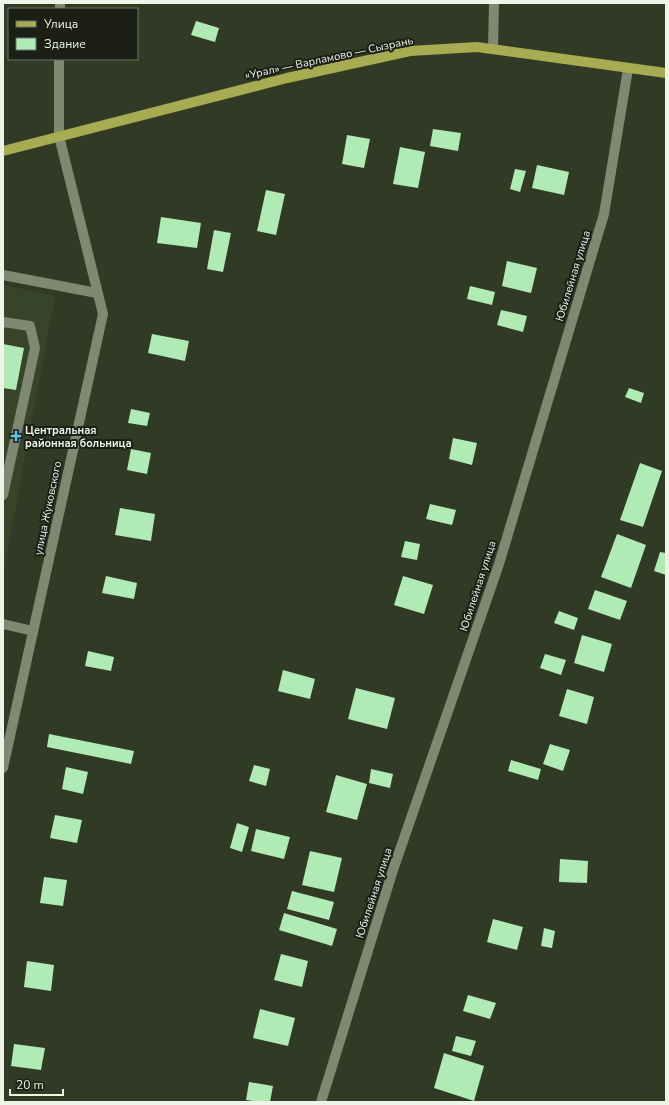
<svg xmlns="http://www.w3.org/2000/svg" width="669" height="1105" font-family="'Nunito Sans',sans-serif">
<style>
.built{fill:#384429}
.building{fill:#b0eab4}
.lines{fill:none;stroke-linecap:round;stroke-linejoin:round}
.minor{stroke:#7f8972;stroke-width:10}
.major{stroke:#a7ab52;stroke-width:10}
.poi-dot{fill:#5cc7e7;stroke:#1b1f16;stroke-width:1.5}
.labels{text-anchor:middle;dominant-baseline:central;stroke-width:4;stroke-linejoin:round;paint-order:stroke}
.street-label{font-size:11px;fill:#eef4e7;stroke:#1b1f16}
.poi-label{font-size:11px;font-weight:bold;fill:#eef4e7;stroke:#1b1f16;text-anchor:start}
</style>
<rect width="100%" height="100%" fill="#313a25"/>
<polygon class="built" points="3,285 55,296 3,576"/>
<g class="building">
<polygon points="196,21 219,28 215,42 191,35"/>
<polygon points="433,129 461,133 458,151 430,146"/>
<polygon points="347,135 370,139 364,168 342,164"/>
<polygon points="400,147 425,152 418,188 393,184"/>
<polygon points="537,165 569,172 564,195 532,188"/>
<polygon points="515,169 526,171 520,192 510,189"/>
<polygon points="266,190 285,194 276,235 257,231"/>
<polygon points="161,217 201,223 197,248 157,243"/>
<polygon points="214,230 231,233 223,272 207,269"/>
<polygon points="507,261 537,268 531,293 502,286"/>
<polygon points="470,286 495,292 492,305 467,299"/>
<polygon points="501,310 527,316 523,332 497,325"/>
<polygon points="152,334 189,341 185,361 148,353"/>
<polygon points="3,344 24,348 16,390 3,388"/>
<polygon points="629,388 644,393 641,403 625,397"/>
<polygon points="131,409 150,413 147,426 128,423"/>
<polygon points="453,438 477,443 472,465 449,459"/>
<polygon points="131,449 151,453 147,474 127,470"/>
<polygon points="640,463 662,471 643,527 620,520"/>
<polygon points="430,504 456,510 452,525 426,519"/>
<polygon points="120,508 155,514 151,541 115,535"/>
<polygon points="617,534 646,545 631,588 601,577"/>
<polygon points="405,541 420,544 417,560 401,557"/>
<polygon points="660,552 666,553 666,575 654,571"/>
<polygon points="106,576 137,583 134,599 102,593"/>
<polygon points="403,576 433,585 424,614 394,605"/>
<polygon points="595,590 627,601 620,620 588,609"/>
<polygon points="559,611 578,618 574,630 554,623"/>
<polygon points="582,635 612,644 604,672 574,663"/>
<polygon points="88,651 114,657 111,671 85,666"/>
<polygon points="545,654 566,660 561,675 540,668"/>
<polygon points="283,670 315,679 310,699 278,691"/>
<polygon points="356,688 395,698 387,729 348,719"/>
<polygon points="567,689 594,697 587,724 559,716"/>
<polygon points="49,734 134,751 131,764 47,747"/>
<polygon points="550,744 570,750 563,771 543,764"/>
<polygon points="511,760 541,769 538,780 508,771"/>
<polygon points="254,765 270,769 266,786 249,781"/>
<polygon points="66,767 88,772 83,794 62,789"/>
<polygon points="371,769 393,774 390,788 369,783"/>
<polygon points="336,775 367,784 357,820 326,812"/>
<polygon points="55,815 82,820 77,843 50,838"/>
<polygon points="237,823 249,827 242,852 230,848"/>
<polygon points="256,829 290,837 284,859 251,851"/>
<polygon points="310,851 342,858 334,892 302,885"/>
<polygon points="560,859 588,861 587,883 559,882"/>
<polygon points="44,877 67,880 63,906 40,903"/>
<polygon points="292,891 334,902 329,920 287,909"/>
<polygon points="284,913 337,929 332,946 279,930"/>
<polygon points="493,919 523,927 517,950 487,942"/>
<polygon points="544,928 555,931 552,948 541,946"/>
<polygon points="281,954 308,961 302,987 274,980"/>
<polygon points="27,961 54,965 51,991 24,987"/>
<polygon points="468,995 496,1003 490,1019 463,1011"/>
<polygon points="260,1009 295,1018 288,1046 253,1038"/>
<polygon points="456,1036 476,1041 471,1056 452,1051"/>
<polygon points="14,1044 45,1048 41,1070 11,1066"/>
<polygon points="444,1053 484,1066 474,1101 434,1088"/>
<polygon points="249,1082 273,1086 270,1102 259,1102 246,1100"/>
</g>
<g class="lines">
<g class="minor">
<polyline points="60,9 60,3"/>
<polyline points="493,49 494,3"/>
<polyline points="3,275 97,293"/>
<polyline points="3,322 30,326 35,348 3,495"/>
<polyline points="3,624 33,631"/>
<polyline points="3,768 103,314 59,136 59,59"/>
<polyline points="321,1102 393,870 499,564 604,214 628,69"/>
</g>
<polyline class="major" points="3,151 287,78 410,51 477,47 666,73"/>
</g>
<path class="poi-dot" d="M14 430h4v4h4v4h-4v4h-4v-4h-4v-4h4z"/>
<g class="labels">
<g class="street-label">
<text transform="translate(329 58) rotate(-12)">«Урал» — Варламово — Сызрань</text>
<text transform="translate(573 276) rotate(-73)">Юбилейная улица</text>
<text transform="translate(48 508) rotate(-78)">улица Жуковского</text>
<text transform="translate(478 586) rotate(-72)">Юбилейная улица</text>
<text transform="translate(374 893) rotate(-72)">Юбилейная улица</text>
</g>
<g class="poi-label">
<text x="25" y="430">Центральная<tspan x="25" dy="13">районная больница</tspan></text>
</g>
</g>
<rect width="669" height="1105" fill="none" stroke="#eef4e7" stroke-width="8"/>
<rect x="8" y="8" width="130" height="52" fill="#1b1f16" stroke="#6f746a"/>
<rect x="16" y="21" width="20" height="6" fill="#a7ab52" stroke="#6f746a"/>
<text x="44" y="28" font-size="12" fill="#eef4e7">Улица</text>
<rect x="16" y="38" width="20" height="12" fill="#b0eab4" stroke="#6f746a"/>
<text x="44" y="48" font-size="12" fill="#eef4e7">Здание</text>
<path d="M10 1089v6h53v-6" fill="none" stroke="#eef4e7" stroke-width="2"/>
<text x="16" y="1089" font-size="12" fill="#eef4e7" stroke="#1b1f16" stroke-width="3" paint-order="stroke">20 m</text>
</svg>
